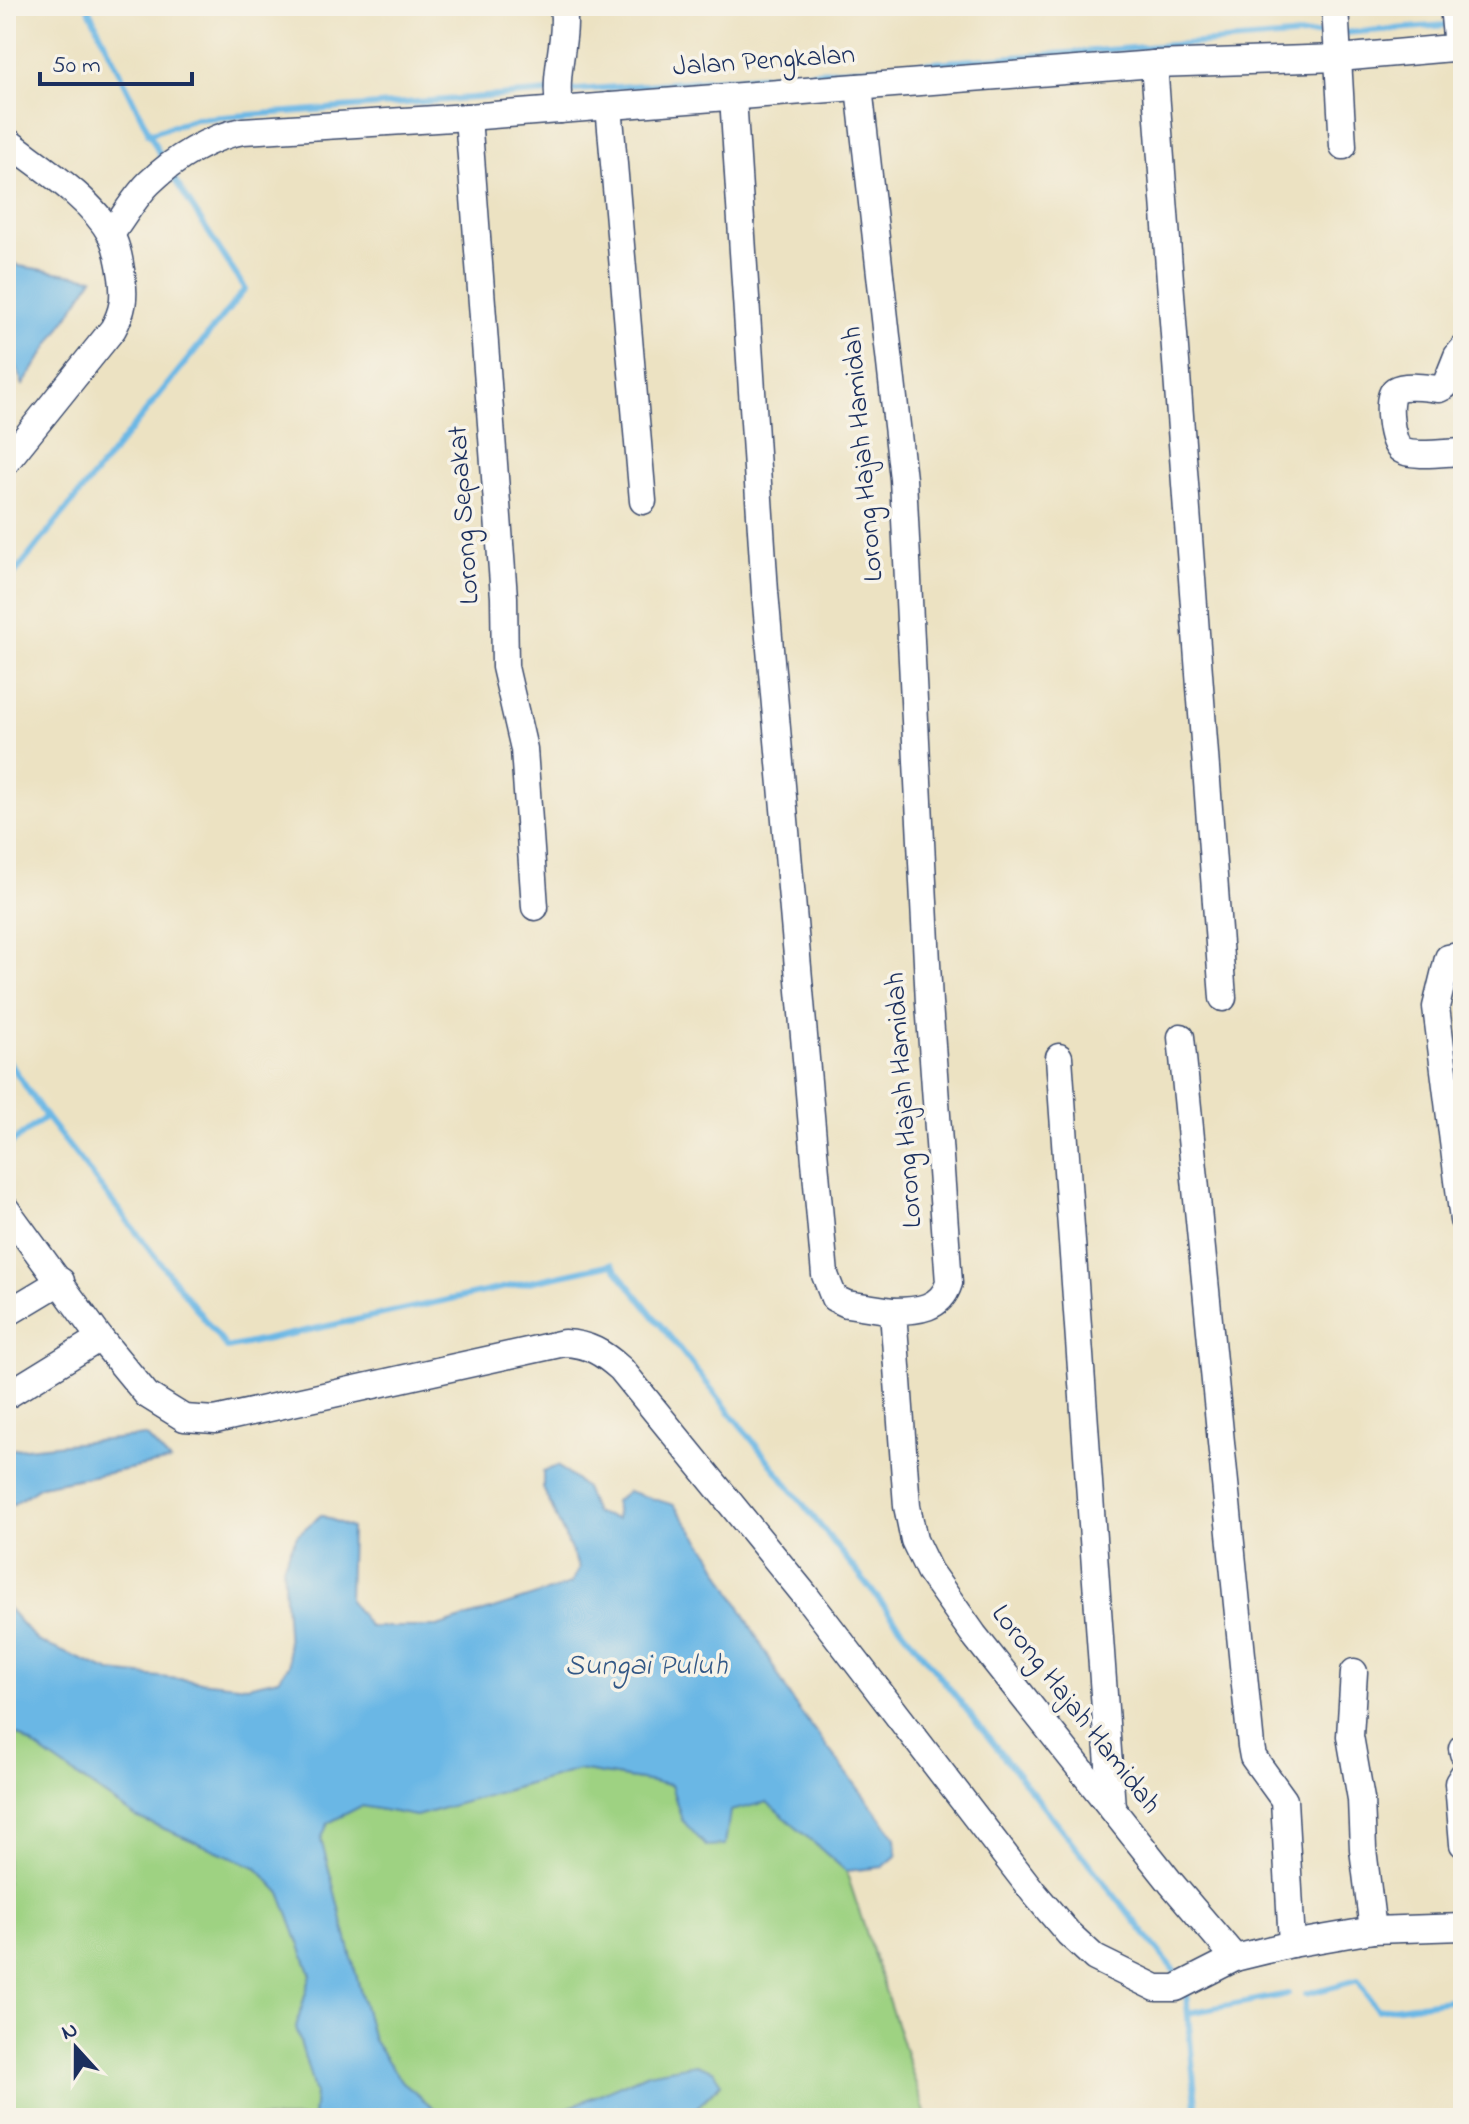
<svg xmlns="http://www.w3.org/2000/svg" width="1469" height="2124" font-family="'Indie Flower',sans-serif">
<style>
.green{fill:#9ed282;stroke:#5c8070;stroke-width:2}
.water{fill:#6bb7e5;stroke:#4373a2;stroke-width:2}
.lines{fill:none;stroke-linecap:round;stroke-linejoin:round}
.stream{stroke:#6bb7e5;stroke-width:6}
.minor-casing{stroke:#3a4a6d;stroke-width:29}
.minor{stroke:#fff;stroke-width:26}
.labels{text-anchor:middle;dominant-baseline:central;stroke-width:7;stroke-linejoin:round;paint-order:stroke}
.street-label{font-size:28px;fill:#1b2f5e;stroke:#f7f3e8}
.water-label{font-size:30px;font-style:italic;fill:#335886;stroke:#f7f3e8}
</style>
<rect width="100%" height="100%" fill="#f7f3e8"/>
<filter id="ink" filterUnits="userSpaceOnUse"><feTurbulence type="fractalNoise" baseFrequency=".0125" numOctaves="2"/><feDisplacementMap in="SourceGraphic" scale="16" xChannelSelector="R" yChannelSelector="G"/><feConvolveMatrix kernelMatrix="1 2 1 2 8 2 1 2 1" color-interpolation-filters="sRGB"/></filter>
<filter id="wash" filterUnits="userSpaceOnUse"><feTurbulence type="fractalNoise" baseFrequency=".006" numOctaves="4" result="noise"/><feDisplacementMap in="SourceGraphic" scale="32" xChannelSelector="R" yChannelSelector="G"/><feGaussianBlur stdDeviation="1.8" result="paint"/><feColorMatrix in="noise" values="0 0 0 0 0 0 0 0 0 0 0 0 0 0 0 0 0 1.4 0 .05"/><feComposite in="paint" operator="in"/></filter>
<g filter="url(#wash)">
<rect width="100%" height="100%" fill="#ece2c2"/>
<g class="green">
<polygon points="6,1733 18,1735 136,1817 256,1867 280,1892 311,1975 296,2027 315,2093 313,2118 6,2118"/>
<polygon points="578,1770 671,1785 682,1820 767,1802 846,1871 927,2118 648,2118 693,2111 721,2084 713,2070 648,2073 545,2118 469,2118 440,2113 402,2082 373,2040 321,1838 328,1823 361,1806 416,1816"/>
</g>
<g class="water">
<polygon points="6,259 19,266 93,278 23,385 6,339 15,289 6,288"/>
<polygon points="146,1436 170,1461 41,1486 6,1509 6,1450"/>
<polygon points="558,1466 585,1488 595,1513 617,1519 615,1501 628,1491 674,1505 711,1555 793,1702 896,1838 897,1855 883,1867 846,1871 767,1802 730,1811 725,1845 706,1846 682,1820 671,1785 578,1770 416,1816 361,1806 328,1823 321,1839 373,2040 402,2082 440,2113 469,2118 313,2118 315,2093 296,2027 311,1975 280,1892 256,1867 136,1817 18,1735 6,1733 6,1606 37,1641 111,1672 247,1686 278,1679 289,1665 283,1566 297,1535 321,1515 351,1528 349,1600 370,1627 437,1627 571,1584 579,1568 543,1488 543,1471"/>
<polygon points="696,2064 713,2070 721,2083 693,2111 648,2118 545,2118 648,2073"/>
</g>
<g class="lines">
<g class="stream">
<polyline points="87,6 163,161"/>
<polyline points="1343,33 1447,25"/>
<polyline points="565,91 1332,33"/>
<polyline points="148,134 196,119 550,92"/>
<polyline points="6,584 245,289 171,174"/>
<polyline points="6,1057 46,1117 227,1348 612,1264 1180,1978"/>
<polyline points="6,1147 46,1117"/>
<polyline points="1186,1992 1197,2118"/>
<polyline points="1306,1994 1358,1980 1377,2010 1463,1998"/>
<polyline points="1188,2013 1288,1994"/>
</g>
</g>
</g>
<g filter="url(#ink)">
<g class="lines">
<g class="minor-casing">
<g id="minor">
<polyline points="1335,6 1343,146"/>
<polyline points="1453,6 1457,47"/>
<polyline points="1154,64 1223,998"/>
<path d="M859,87L903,479L929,1003L949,1283C941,1309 918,1311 893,1311L907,1506L914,1540L929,1571L974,1635L1171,1883L1235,1958"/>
<polyline points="733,97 765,592 825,1275 834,1298 847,1304 893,1311"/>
<polyline points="609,106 643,501"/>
<path d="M560,110C552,75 568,41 563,6"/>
<polyline points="468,117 504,597 505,667 524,749 535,907"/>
<path d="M6,140C39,166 91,198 111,235C118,248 120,263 122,277C125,298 123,311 113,329L6,462"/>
<path d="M111,234C123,218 134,198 149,183C174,159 209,137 243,131L468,117L1154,64L1339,58L1463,47"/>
<path d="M1463,349L1457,356L1445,386L1439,389C1428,388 1405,384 1395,390C1385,397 1391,442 1400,449C1410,458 1449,452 1463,452"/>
<polyline points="1463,955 1448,958 1436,1007 1463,1220"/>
<polyline points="1181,1037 1251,1746 1253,1757 1284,1800 1292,1944"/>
<polyline points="1059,1057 1112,1808"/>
<path d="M6,1209L100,1338L147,1395L184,1418L215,1420L564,1343C589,1344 603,1353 621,1369L805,1595L1034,1893L1069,1934L1095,1958L1156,1988H1176L1235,1958L1292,1944L1373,1930L1463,1927"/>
<polyline points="6,1314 61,1281"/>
<polyline points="6,1396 100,1338"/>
<polyline points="1354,1672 1350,1736 1361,1799 1363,1849 1373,1930"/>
<polyline points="1462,1748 1463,1753"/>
<polyline points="1463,1775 1458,1783 1463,1844"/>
</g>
</g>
<use href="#minor" class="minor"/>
</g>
</g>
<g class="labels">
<g class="street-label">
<text transform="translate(764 62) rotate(-4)">Jalan Pengkalan</text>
<text transform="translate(864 454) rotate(-95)">Lorong Hajah Hamidah</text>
<text transform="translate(465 515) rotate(-94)">Lorong Sepakat</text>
<text transform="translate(905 1100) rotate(-94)">Lorong Hajah Hamidah</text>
<text transform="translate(1075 1710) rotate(52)">Lorong Hajah Hamidah</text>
</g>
<g class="water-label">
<text x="646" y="1667">Sungai Puluh</text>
</g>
</g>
<rect width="1469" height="2124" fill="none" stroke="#f7f3e8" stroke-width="32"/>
<g transform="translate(76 2048) rotate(339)" stroke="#f7f3e8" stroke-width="6" paint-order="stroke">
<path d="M0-6L14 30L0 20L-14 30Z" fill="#1b2f5e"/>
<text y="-12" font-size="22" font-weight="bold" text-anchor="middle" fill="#1b2f5e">N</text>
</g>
<path d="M40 72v12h152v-12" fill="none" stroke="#1b2f5e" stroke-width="4"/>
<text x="52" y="72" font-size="24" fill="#1b2f5e" stroke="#f7f3e8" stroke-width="6" paint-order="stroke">50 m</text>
</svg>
